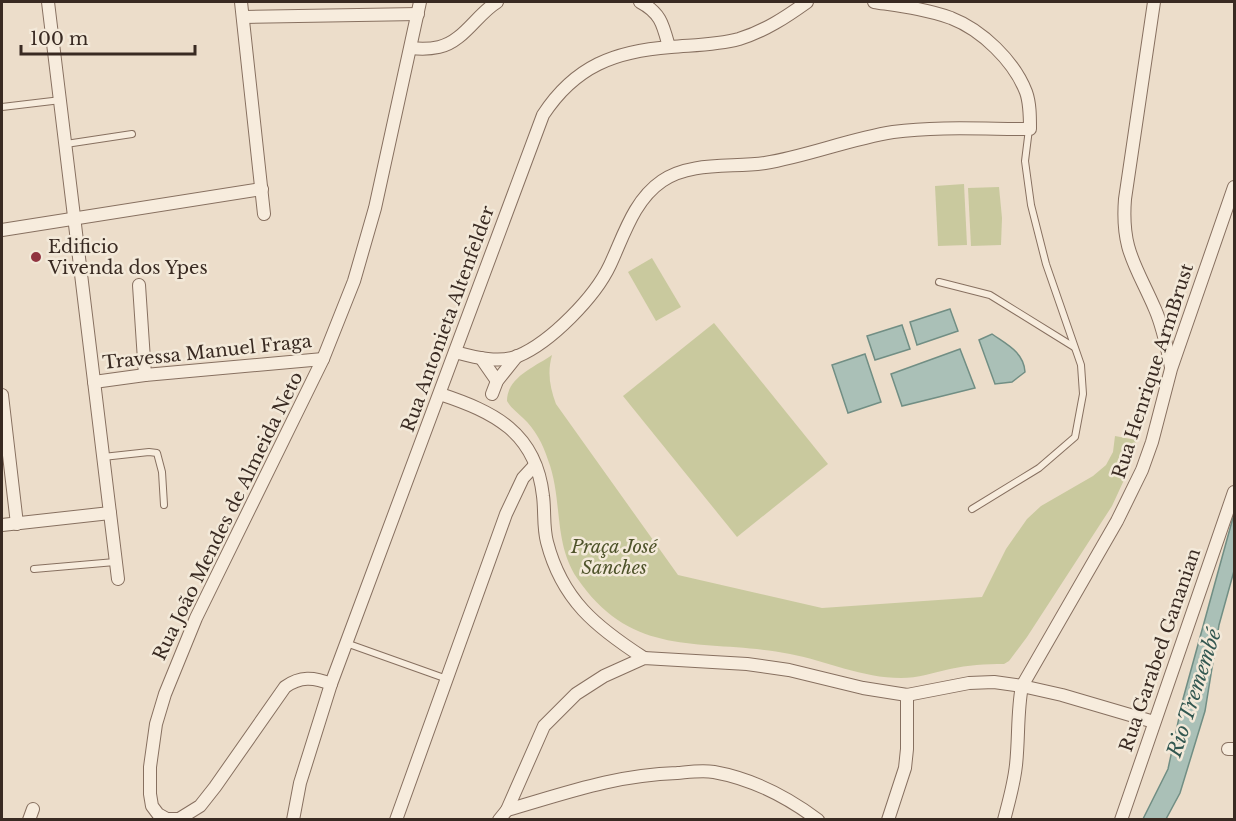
<svg xmlns="http://www.w3.org/2000/svg" width="1236" height="821" font-family="'Libre Baskerville',serif">
<style>
.green{fill:#c9c99e}
.water{fill:#aac0b7;stroke:#718e84;stroke-width:1.5}
.lines{fill:none;stroke-linecap:round;stroke-linejoin:round}
.lane-casing{stroke:#877060;stroke-width:8}
.street-casing{stroke:#877060;stroke-width:14}
.lane{stroke:#f7ecdd;stroke-width:6}
.street{stroke:#f7ecdd;stroke-width:12}
.poi-dot{fill:#913440;stroke:#f3e9d9;stroke-width:2}
.labels{text-anchor:middle;dominant-baseline:central;stroke-width:5;stroke-linejoin:round;paint-order:stroke}
.poi-label{font-size:18px;fill:#392a22;stroke:#f3e9d9;text-anchor:start}
.street-label{font-size:18px;fill:#392a22;stroke:#f3e9d9}
.park-label{font-size:18px;font-style:italic;fill:#4e532a;stroke:#f3e9d9}
.water-label{font-size:20px;font-style:italic;fill:#325750;stroke:#f3e9d9}
</style>
<rect width="100%" height="100%" fill="#ecddca"/>
<g class="green">
<polygon points="964,184 967,245 938,246 935,186"/>
<polygon points="999,187 1002,218 1001,245 971,246 968,188"/>
<polygon points="652,258 681,307 656,321 628,272"/>
<polygon points="714,323 828,464 737,537 623,396"/>
<path d="M552,355C547,373 550,388 556,404L678,575L822,608L982,597L1006,549L1027,519L1041,506L1093,476L1106,465L1113,452L1115,436L1136,440L1130,467L1112,506L1027,637L1009,661L1004,664C985,664 968,665 950,669C933,673 918,678 901,678C862,678 827,661 790,654C705,637 634,662 577,578C553,542 563,499 548,460C543,444 535,429 523,418C517,412 511,408 507,401C507,377 535,367 552,355Z"/>
</g>
<g class="water">
<polygon points="950,309 958,331 917,345 910,322"/>
<polygon points="902,325 910,349 875,360 867,336"/>
<path d="M992,334C1006,344 1024,352 1025,372L1012,382L995,384L979,340Z"/>
<polygon points="960,349 975,388 902,406 891,374"/>
<polygon points="865,354 881,402 848,413 832,365"/>
<polygon points="1234,514 1234,571 1219,625 1205,711 1180,793 1166,819 1143,819 1168,769 1183,699"/>
</g>
<g class="lines">
<g class="lane-casing">
<g id="lane">
<polyline points="2,107 61,100"/>
<polyline points="66,144 132,134"/>
<polyline points="939,282 990,295 1074,347"/>
<polyline points="103,457 149,452 157,453 162,472 164,505"/>
<polyline points="972,509 1039,468 1075,437 1083,394 1081,365 1046,264 1031,205 1025,161 1029,129"/>
<polyline points="34,569 115,562"/>
<polyline points="346,643 447,679"/>
</g>
</g>
<g class="street-casing">
<g id="street">
<polyline points="48,2 118,579"/>
<polyline points="241,2 264,214"/>
<path d="M640,2C661,13 663,25 669,47"/>
<path d="M1154,2L1125,199C1121,250 1136,265 1155,309C1163,327 1167,348 1171,367"/>
<polyline points="244,17 418,14"/>
<path d="M411,48C420,49 430,49 439,47C463,42 477,14 497,2"/>
<polyline points="2,230 262,189"/>
<polyline points="139,285 145,375"/>
<path d="M455,352C474,357 499,364 518,356C551,342 595,297 610,265C624,235 634,200 662,181C691,161 732,168 765,163C808,156 849,139 893,132C937,126 985,129 1030,129C1030,116 1030,103 1026,92C1014,61 982,30 951,18C926,9 900,6 874,2"/>
<polyline points="481,358 497,381"/>
<polyline points="94,382 145,375 323,359"/>
<path d="M440,394C494,412 536,432 543,496C545,511 543,527 547,542C562,600 596,627 644,658"/>
<polyline points="492,394 497,381 517,356"/>
<polyline points="2,395 17,524"/>
<polyline points="2,525 110,513"/>
<path d="M331,684C314,677 300,676 285,687L215,787L200,806L179,819H167L158,814L152,806L150,794V767L156,724L165,694L196,618L323,359L354,281L375,208L420,2"/>
<polyline points="1228,749 1234,749"/>
<path d="M507,810C566,793 615,775 677,773C689,772 702,770 714,772C753,779 786,796 818,820"/>
<polyline points="29,820 33,809"/>
<path d="M293,820L300,783L331,684L543,115C575,66 615,51 671,47C694,45 717,45 739,39C765,31 786,17 807,2"/>
<polyline points="396,820 506,514 523,478 535,465"/>
<polyline points="499,820 507,810 544,726 576,694 604,676 644,658 747,664 789,670 863,688 907,695 969,683 994,682 1022,686 1062,695 1154,722"/>
<polyline points="888,820 905,768 907,749 907,695"/>
<path d="M1004,820C1009,801 1014,784 1016,765C1019,738 1017,712 1022,686L1117,521L1142,470L1152,442L1171,369L1234,187"/>
<polyline points="1121,820 1234,492"/>
</g>
</g>
<use href="#lane" class="lane"/>
<use href="#street" class="street"/>
</g>
<circle class="poi-dot" cx="36" cy="257" r="6"/>
<g class="labels">
<g class="poi-label">
<text x="48" y="247">Edificio<tspan x="48" dy="21">Vivenda dos Ypes</tspan></text>
</g>
<g class="street-label">
<text transform="translate(448 319) rotate(-70)">Rua Antonieta Altenfelder</text>
<text transform="translate(207 352) rotate(-6)">Travessa Manuel Fraga</text>
<text transform="translate(1153 371) rotate(-72)">Rua Henrique ArmBrust</text>
<text transform="translate(228 516) rotate(-64)">Rua João Mendes de Almeida Neto</text>
<text transform="translate(1160 650) rotate(-71)">Rua Garabed Gananian</text>
</g>
<g class="park-label">
<text x="614" y="547">Praça José<tspan x="614" dy="21">Sanches</tspan></text>
</g>
<g class="water-label">
<text transform="translate(1194 693) rotate(-72)">Rio Tremembé</text>
</g>
</g>
<rect width="1236" height="821" fill="none" stroke="#392a22" stroke-width="6"/>
<path d="M21 45v9h174v-9" fill="none" stroke="#392a22" stroke-width="3"/>
<text x="30" y="45" font-size="18" fill="#392a22" stroke="#f3e9d9" stroke-width="4.5" paint-order="stroke">100 m</text>
</svg>
